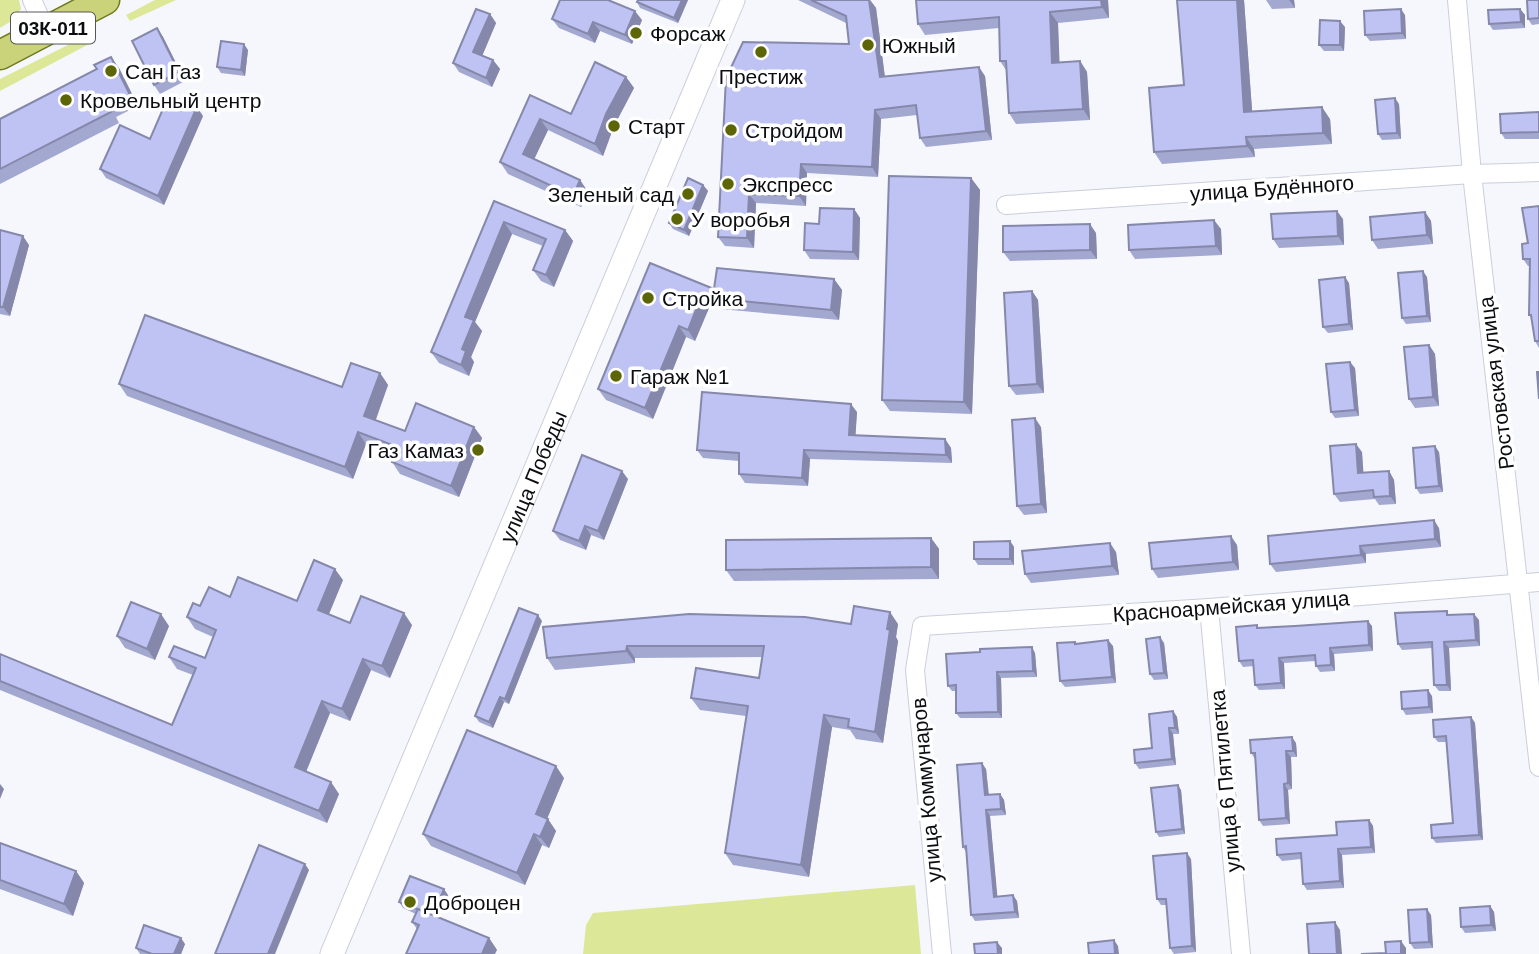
<svg xmlns="http://www.w3.org/2000/svg" width="1539" height="954" font-family="Arial,sans-serif">
<style>
.green{fill:#dce898}
.lines{fill:none;stroke-linecap:round;stroke-linejoin:round}
.minor-casing{stroke:#cbcddb;stroke-width:20}
.tertiary-casing{stroke:#cbcddb;stroke-width:25}
.primary-casing{stroke:#707a1c;stroke-width:31}
.minor{stroke:#fff;stroke-width:18}
.tertiary{stroke:#fff;stroke-width:23}
.primary{stroke:#cad27a;stroke-width:28}
.wall{fill:#a3a8d1}
.shaded-wall{fill:#8588aa}
.building{fill:#bec3f3;stroke:#8588aa;stroke-width:2}
.poi-dot{fill:#5d6606;stroke:#fff;stroke-width:2.5}
.labels{text-anchor:middle;dominant-baseline:central;stroke-width:7;stroke-linejoin:round;paint-order:stroke}
.shield{fill:#fff;stroke:#555658;stroke-width:2}
.shield-label{font-size:19px;font-weight:bold;fill:#0c0d11}
.poi-label{font-size:21px;fill:#0c0d11;stroke:#fff;text-anchor:start}
.street-label{font-size:21px;fill:#0c0d11;stroke:#fff}
</style>
<rect width="100%" height="100%" fill="#f6f7fd"/>
<g class="green">
<polygon points="0,0 19,0 21,9 13,20 0,28"/>
<polygon points="155,0 176,0 130,21 126,15"/>
<polygon points="88,35 91,43 0,91 0,79"/>
<polygon points="915,885 921,954 583,954 586,925 593,913"/>
</g>
<g class="lines">
<g class="minor-casing">
<g id="minor">
<polyline points="32,0 46,31"/>
<polyline points="1457,0 1472,174 1539,767"/>
<polyline points="1006,205 1472,174 1539,172"/>
<polyline points="1209,608 1241,954"/>
<polyline points="942,954 915,670 922,626 1209,608 1539,582"/>
</g>
</g>
<g class="tertiary-casing">
<g id="tertiary">
<path id="s1" d="M332,954L733,0"/>
</g>
</g>
<g class="primary-casing">
<polyline id="primary" points="0,55 105,0"/>
</g>
<use href="#minor" class="minor"/>
<use href="#tertiary" class="tertiary"/>
<use href="#primary" class="primary"/>
</g>
<g class="wall">
<polygon points="688,0 678,23 640,8 637,2"/>
<polygon points="798,0 870,0 876,8 885,77 985,76 992,140 926,147 920,138 917,115 881,119 878,177 807,173 806,206 756,203 754,248 725,246 718,237 849,44 846,23"/>
<polygon points="916,0 1108,0 1109,18 1058,23 1059,62 1080,61 1087,72 1090,120 1016,124 1009,113 1006,70 1000,61 999,28 925,35 918,24"/>
<polygon points="1177,0 1244,0 1252,111 1330,119 1332,144 1254,149 1255,157 1162,164 1154,152 1184,85"/>
<polygon points="1266,0 1294,0 1295,8 1272,9"/>
<polygon points="1539,0 1539,24 1532,25 1528,19"/>
<polygon points="1520,9 1525,15 1525,28 1493,30 1489,24"/>
<polygon points="490,14 496,23 482,56 493,60 500,69 492,87 459,72 453,63"/>
<polygon points="1405,15 1406,39 1370,41 1365,35"/>
<polygon points="552,19 642,20 632,44 600,31 595,43 559,28"/>
<polygon points="1345,27 1344,51 1324,51 1319,45"/>
<polygon points="157,28 163,37 185,81 160,94 154,85"/>
<polygon points="248,50 245,76 221,73 217,67"/>
<polygon points="119,68 138,106 116,117 119,123 0,184 0,119"/>
<polygon points="626,77 634,88 614,126 603,156 548,130 534,159 580,180 588,192 581,207 508,174 500,162 530,95 571,114"/>
<polygon points="1399,104 1401,139 1382,140 1378,134"/>
<polygon points="1539,112 1539,139 1505,139 1501,133"/>
<polygon points="203,116 164,205 106,178 100,169 150,139"/>
<polygon points="971,178 980,190 972,414 890,411 882,400"/>
<polygon points="703,185 708,191 689,236 673,229 669,223"/>
<polygon points="494,201 565,230 573,241 554,287 541,281 533,270 543,246 512,234 475,322 482,331 471,357 474,362 469,376 439,363 431,352"/>
<polygon points="1539,206 1539,348 1535,341 1532,319 1529,315 1530,266 1528,266 1523,259"/>
<polygon points="854,209 860,218 859,260 810,259 804,250 819,224"/>
<polygon points="1425,212 1431,221 1433,244 1378,249 1372,240"/>
<polygon points="1343,219 1344,245 1279,248 1273,239"/>
<polygon points="1221,229 1222,255 1135,259 1129,250"/>
<polygon points="0,230 29,245 10,316 0,314"/>
<polygon points="1096,233 1097,259 1010,261 1003,252"/>
<polygon points="650,263 714,289 834,279 842,290 839,320 709,308 695,341 686,337 653,419 606,400 598,389"/>
<polygon points="1427,277 1431,322 1406,324 1402,318"/>
<polygon points="1349,283 1353,330 1328,333 1323,327"/>
<polygon points="1032,291 1038,300 1044,393 1016,395 1009,386"/>
<polygon points="1429,345 1435,354 1439,406 1415,408 1409,399"/>
<polygon points="1355,368 1359,416 1335,418 1331,412"/>
<polygon points="380,373 388,385 375,420 405,431 474,427 482,438 459,497 400,474 392,462 395,455 366,444 353,479 127,396 119,384 342,387"/>
<polygon points="857,412 855,436 945,439 951,448 952,463 810,459 808,486 745,483 739,474 739,461 703,458 697,450"/>
<polygon points="1041,427 1047,513 1024,515 1017,506"/>
<polygon points="1362,452 1363,473 1389,471 1394,480 1396,504 1379,505 1375,499 1340,502 1334,494"/>
<polygon points="1439,452 1443,492 1420,494 1416,488"/>
<polygon points="628,479 604,540 591,535 586,550 560,540 553,531"/>
<polygon points="1439,528 1441,547 1366,554 1366,563 1276,572 1270,564"/>
<polygon points="931,538 939,549 939,579 734,581 726,570"/>
<polygon points="1010,541 1014,547 1014,565 978,565 974,559"/>
<polygon points="1237,545 1239,570 1158,578 1152,569"/>
<polygon points="1116,552 1119,575 1031,583 1025,574"/>
<polygon points="343,580 329,614 350,623 412,625 390,678 371,670 350,721 330,713 306,772 339,794 327,823 0,690 0,654 172,725 193,675 177,669 169,657 205,658 213,637 195,629 187,617 200,606 230,597 297,601"/>
<polygon points="1449,615 1479,620 1480,646 1449,648 1451,691 1439,691 1434,685 1432,648 1402,650 1398,644"/>
<polygon points="542,621 509,704 504,702 493,728 479,722 475,716"/>
<polygon points="898,624 896,637 898,641 883,743 856,739 850,730 832,727 809,877 733,865 725,853 746,716 700,710 691,698 759,678 762,657 635,658 635,663 555,670 547,658 543,627"/>
<polygon points="169,626 155,660 125,648 117,636"/>
<polygon points="1372,626 1373,651 1334,654 1335,671 1320,672 1316,666 1315,661 1284,663 1285,689 1259,690 1255,685 1254,666 1243,667 1239,661 1259,628"/>
<polygon points="1075,642 1076,643 1113,646 1116,683 1065,687 1060,681"/>
<polygon points="1164,643 1168,679 1154,680 1150,674"/>
<polygon points="1035,653 1037,677 1001,678 1002,718 960,718 956,713 956,691 952,691 948,686"/>
<polygon points="1432,696 1433,713 1406,715 1402,709"/>
<polygon points="1173,711 1177,717 1179,734 1173,734 1176,765 1139,769 1135,763 1152,748"/>
<polygon points="1471,717 1475,723 1483,840 1436,843 1432,838 1453,823 1446,742 1438,742 1434,737"/>
<polygon points="1296,743 1297,757 1291,757 1292,789 1288,790 1290,824 1263,826 1259,820 1255,759 1251,753"/>
<polygon points="986,769 989,794 1000,794 1004,800 1006,815 990,816 997,897 1017,901 1019,918 975,921 971,915 966,852 963,847"/>
<polygon points="564,778 547,819 556,831 549,848 542,845 525,885 431,846 423,834"/>
<polygon points="1181,790 1185,834 1159,837 1156,832"/>
<polygon points="1369,820 1373,826 1375,853 1342,855 1344,888 1307,890 1303,884 1301,859 1282,861 1277,855 1337,835"/>
<polygon points="0,843 76,871 84,883 73,916 0,889"/>
<polygon points="1191,859 1196,952 1174,954 1170,948 1166,905 1161,905 1157,899"/>
<polygon points="448,895 439,918 489,938 497,950 417,929 412,922 416,914 403,908 399,902"/>
<polygon points="1490,906 1494,912 1496,931 1465,933 1461,927"/>
<polygon points="1431,915 1433,948 1414,949 1410,943"/>
<polygon points="185,944 181,954 140,954 136,948"/>
</g>
<g class="shaded-wall">
<polygon points="682,0 688,0 678,23 674,18"/>
<polygon points="870,0 876,8 886,86 880,77"/>
<polygon points="1101,0 1108,0 1109,18 1102,7"/>
<polygon points="1237,0 1244,0 1253,123 1244,112"/>
<polygon points="1289,0 1294,0 1295,8"/>
<polygon points="1401,9 1405,15 1406,39 1402,33"/>
<polygon points="1520,9 1525,15 1525,28 1521,22"/>
<polygon points="635,11 642,20 632,44 625,35"/>
<polygon points="1050,12 1058,23 1060,74 1052,63"/>
<polygon points="490,14 496,23 480,61 473,52"/>
<polygon points="1340,21 1345,27 1344,51 1340,45"/>
<polygon points="593,22 600,31 595,43 588,34"/>
<polygon points="157,28 163,37 185,81 179,72"/>
<polygon points="244,44 248,50 245,76 241,70"/>
<polygon points="111,57 119,68 138,106 130,95"/>
<polygon points="493,60 500,69 492,87 486,78"/>
<polygon points="1080,61 1087,72 1090,120 1083,109"/>
<polygon points="979,67 985,76 992,140 986,131"/>
<polygon points="626,77 634,88 614,126 603,156 595,144 606,114"/>
<polygon points="1395,98 1399,104 1401,139 1397,133"/>
<polygon points="197,107 203,116 164,205 158,196"/>
<polygon points="1322,107 1330,119 1332,144 1323,133"/>
<polygon points="875,110 881,119 878,177 872,167"/>
<polygon points="540,119 548,130 531,166 523,154"/>
<polygon points="1246,137 1254,149 1255,157 1247,146"/>
<polygon points="801,164 807,173 806,206 799,196"/>
<polygon points="971,178 980,190 972,414 964,402"/>
<polygon points="580,180 588,192 581,207 573,196"/>
<polygon points="703,185 708,191 689,236 684,230"/>
<polygon points="749,194 756,203 754,248 747,238"/>
<polygon points="854,209 860,218 859,260 853,252"/>
<polygon points="1337,211 1343,219 1344,245 1338,236"/>
<polygon points="1425,212 1431,221 1433,244 1427,235"/>
<polygon points="1214,220 1221,229 1222,255 1216,246"/>
<polygon points="504,222 512,234 475,322 482,331 471,357 474,362 469,376 461,365 465,317"/>
<polygon points="1090,224 1096,233 1097,259 1090,250"/>
<polygon points="565,230 573,241 554,287 546,275"/>
<polygon points="23,236 29,245 10,316 3,307"/>
<polygon points="1423,271 1427,277 1431,322 1427,316"/>
<polygon points="1345,277 1349,283 1353,330 1349,324"/>
<polygon points="834,279 842,290 839,320 831,310"/>
<polygon points="1032,291 1038,300 1044,393 1037,384"/>
<polygon points="701,297 709,308 695,341 688,330"/>
<polygon points="679,326 686,337 653,419 645,408"/>
<polygon points="1429,345 1435,354 1439,406 1433,397"/>
<polygon points="1350,362 1355,368 1359,416 1355,410"/>
<polygon points="380,373 388,385 373,428 364,416"/>
<polygon points="851,404 857,412 855,444 849,435"/>
<polygon points="1035,418 1041,427 1047,513 1041,504"/>
<polygon points="474,427 482,438 459,497 451,486"/>
<polygon points="358,432 366,444 353,479 345,467"/>
<polygon points="945,439 951,448 952,463 946,455"/>
<polygon points="1356,444 1362,452 1364,481 1358,473"/>
<polygon points="1435,446 1439,452 1443,492 1439,486"/>
<polygon points="804,450 810,459 808,486 802,478"/>
<polygon points="622,471 628,479 604,540 598,531"/>
<polygon points="1389,471 1394,480 1396,504 1390,496"/>
<polygon points="1434,520 1439,528 1441,547 1435,539"/>
<polygon points="585,526 591,535 586,550 579,541"/>
<polygon points="1231,536 1237,545 1239,570 1233,562"/>
<polygon points="931,538 939,549 939,579 931,567"/>
<polygon points="1010,541 1014,547 1014,565 1010,559"/>
<polygon points="1110,543 1116,552 1119,575 1112,566"/>
<polygon points="1360,546 1366,554 1366,563 1361,555"/>
<polygon points="335,569 343,580 326,621 318,610"/>
<polygon points="890,612 898,624 896,637 898,641 883,743 875,732"/>
<polygon points="404,613 412,625 390,678 382,666"/>
<polygon points="161,614 169,626 155,660 147,649"/>
<polygon points="1474,614 1479,620 1480,646 1476,640"/>
<polygon points="538,615 542,621 509,704 505,699"/>
<polygon points="1368,621 1372,626 1373,651 1369,645"/>
<polygon points="1160,637 1164,643 1168,679 1164,673"/>
<polygon points="1108,640 1113,646 1116,683 1112,677"/>
<polygon points="1444,642 1449,648 1451,691 1447,685"/>
<polygon points="627,646 635,658 635,663 626,651"/>
<polygon points="1032,647 1035,653 1037,677 1033,671"/>
<polygon points="1330,648 1334,654 1335,671 1331,665"/>
<polygon points="1279,658 1284,663 1285,689 1281,683"/>
<polygon points="363,659 371,670 350,721 342,709"/>
<polygon points="997,672 1001,678 1002,718 998,712"/>
<polygon points="1428,690 1432,696 1433,713 1429,707"/>
<polygon points="500,697 504,702 493,728 489,722"/>
<polygon points="322,701 330,713 303,779 295,767"/>
<polygon points="1173,711 1177,717 1179,734 1175,728"/>
<polygon points="824,715 832,727 809,877 801,865"/>
<polygon points="1471,717 1475,723 1483,840 1479,835"/>
<polygon points="1169,728 1173,734 1176,765 1172,759"/>
<polygon points="1292,737 1296,743 1297,757 1293,751"/>
<polygon points="1286,751 1291,757 1292,789 1288,783"/>
<polygon points="982,763 986,769 989,801 985,795"/>
<polygon points="556,766 564,778 544,826 536,814"/>
<polygon points="331,782 339,794 327,823 319,811"/>
<polygon points="0,784 4,789 0,799"/>
<polygon points="1284,784 1288,790 1290,824 1286,818"/>
<polygon points="1178,785 1181,790 1185,834 1182,829"/>
<polygon points="1000,794 1004,800 1006,815 1001,809"/>
<polygon points="986,810 990,816 998,903 994,897"/>
<polygon points="548,819 556,831 549,848 540,837"/>
<polygon points="1369,820 1373,826 1375,853 1371,847"/>
<polygon points="534,834 542,845 525,885 517,873"/>
<polygon points="1338,849 1342,855 1344,888 1340,881"/>
<polygon points="1187,853 1191,859 1196,952 1192,946"/>
<polygon points="305,864 309,870 275,954 268,954"/>
<polygon points="76,871 84,883 73,916 64,904"/>
<polygon points="444,889 448,895 437,922 433,916"/>
<polygon points="1013,895 1017,901 1019,918 1015,912"/>
<polygon points="1490,906 1494,912 1496,931 1491,925"/>
<polygon points="1427,909 1431,915 1433,948 1429,942"/>
<polygon points="1335,922 1340,930 1342,954 1337,954"/>
<polygon points="181,938 185,944 181,954 174,954"/>
<polygon points="489,938 497,950 495,954 482,954"/>
<polygon points="1114,940 1118,946 1119,954 1115,954"/>
<polygon points="1401,941 1406,948 1406,954 1401,954"/>
<polygon points="997,942 1002,948 1002,954 998,954"/>
</g>
<g class="building">
<polygon points="560,0 608,0 635,11 625,35 593,22 588,34 552,19"/>
<polygon points="638,0 682,0 674,18 637,2"/>
<polygon points="811,0 869,0 880,77 979,67 986,131 920,138 916,105 875,110 872,167 801,164 799,196 749,194 747,238 718,237 726,78 743,42 849,44 846,16"/>
<polygon points="916,0 1101,0 1102,7 1050,12 1052,63 1080,61 1083,109 1009,113 1006,61 1000,61 999,17 918,24"/>
<polygon points="1177,0 1237,0 1244,112 1322,107 1323,133 1246,137 1247,146 1154,152 1149,88 1184,85"/>
<polygon points="1527,0 1539,0 1539,18 1528,19"/>
<polygon points="476,9 490,14 473,52 493,60 486,78 453,63"/>
<polygon points="1401,9 1402,33 1365,35 1364,11"/>
<polygon points="1520,9 1521,22 1489,24 1488,10"/>
<polygon points="1320,20 1340,21 1340,45 1319,45"/>
<polygon points="157,28 179,72 154,85 132,41"/>
<polygon points="221,41 244,44 241,70 217,67"/>
<polygon points="111,57 130,95 108,106 111,112 0,169 0,119 97,69 94,65"/>
<polygon points="595,62 626,77 606,114 595,144 540,119 523,154 580,180 573,196 500,162 530,95 571,114"/>
<polygon points="169,95 197,107 158,196 100,169 120,125 150,139"/>
<polygon points="1395,98 1397,133 1378,134 1375,100"/>
<polygon points="1539,112 1539,132 1501,133 1500,114"/>
<polygon points="889,176 971,178 964,402 882,400"/>
<polygon points="688,178 703,185 684,230 669,223"/>
<polygon points="494,201 565,230 546,275 533,270 546,239 504,222 465,317 474,320 462,349 466,351 461,365 431,352"/>
<polygon points="1539,206 1539,341 1535,341 1531,315 1529,315 1530,259 1523,259 1522,244 1528,243 1522,208"/>
<polygon points="820,208 854,209 853,252 804,250 805,223 819,224"/>
<polygon points="1337,211 1338,236 1273,239 1271,214"/>
<polygon points="1425,212 1427,235 1372,240 1370,217"/>
<polygon points="1214,220 1216,246 1129,250 1128,225"/>
<polygon points="1090,224 1090,250 1003,252 1003,226"/>
<polygon points="0,230 23,236 3,307 0,307"/>
<polygon points="650,263 714,289 717,268 834,279 831,310 701,297 688,330 679,326 645,408 598,389"/>
<polygon points="1423,271 1427,316 1402,318 1398,273"/>
<polygon points="1345,277 1349,324 1323,327 1319,280"/>
<polygon points="1032,291 1037,384 1009,386 1004,293"/>
<polygon points="145,315 342,387 351,363 380,373 364,416 405,431 416,403 474,427 451,486 392,462 398,447 358,432 345,467 119,384"/>
<polygon points="1429,345 1433,397 1409,399 1404,347"/>
<polygon points="1350,362 1355,410 1331,412 1326,364"/>
<polygon points="1537,372 1539,372 1539,399"/>
<polygon points="702,392 851,404 849,435 945,439 946,455 804,450 802,478 739,474 739,453 697,450"/>
<polygon points="1035,418 1041,504 1017,506 1012,420"/>
<polygon points="1356,444 1358,473 1389,471 1390,496 1374,497 1373,490 1334,494 1330,446"/>
<polygon points="1435,446 1439,486 1416,488 1413,448"/>
<polygon points="582,455 622,471 598,531 585,526 579,541 553,531"/>
<polygon points="1434,520 1435,539 1360,546 1361,555 1270,564 1268,536"/>
<polygon points="1231,536 1233,562 1152,569 1149,543"/>
<polygon points="931,538 931,567 726,570 726,540"/>
<polygon points="1010,541 1010,559 974,559 974,542"/>
<polygon points="1110,543 1112,566 1025,574 1022,551"/>
<polygon points="314,560 335,569 318,610 350,623 361,596 404,613 382,666 363,659 342,709 322,701 295,767 331,782 319,811 0,681 0,654 172,725 196,668 169,657 174,646 205,658 216,630 187,617 193,603 200,606 209,587 230,597 238,577 297,601"/>
<polygon points="131,602 161,614 147,649 117,636"/>
<polygon points="854,606 890,612 887,629 890,630 875,732 848,727 849,719 824,715 801,865 725,853 748,706 691,698 696,668 759,678 764,646 627,646 626,651 547,658 543,627 689,614 805,617 851,624"/>
<polygon points="519,608 538,615 505,699 500,697 489,722 475,716"/>
<polygon points="1447,611 1447,615 1474,614 1476,640 1444,642 1447,685 1434,685 1432,642 1398,644 1395,613"/>
<polygon points="1368,621 1369,645 1330,648 1331,665 1316,666 1315,655 1279,658 1281,683 1255,685 1253,660 1239,661 1236,627 1257,625 1257,628 1295,626"/>
<polygon points="1160,637 1164,673 1150,674 1146,639"/>
<polygon points="1108,640 1112,677 1060,681 1057,643 1075,642 1075,644"/>
<polygon points="1032,647 1033,671 997,672 998,712 956,713 956,685 948,686 946,654 980,652 980,649"/>
<polygon points="1428,690 1429,707 1402,709 1401,692"/>
<polygon points="1173,711 1175,728 1169,728 1172,759 1135,763 1134,750 1152,748 1149,714"/>
<polygon points="1471,717 1479,835 1432,838 1431,825 1453,823 1446,736 1434,737 1433,720"/>
<polygon points="467,730 556,766 536,814 548,819 540,837 534,834 517,873 423,834"/>
<polygon points="1292,737 1293,751 1286,751 1288,783 1284,784 1286,818 1259,820 1255,753 1251,753 1250,740"/>
<polygon points="982,763 985,795 1000,794 1001,809 986,810 994,897 1013,895 1015,912 971,915 966,846 963,847 957,765"/>
<polygon points="1178,785 1182,829 1156,832 1151,788"/>
<polygon points="1369,820 1371,847 1338,849 1340,881 1303,884 1301,853 1277,855 1276,839 1337,835 1336,822"/>
<polygon points="0,843 76,871 64,904 0,880"/>
<polygon points="259,845 305,864 268,954 215,954"/>
<polygon points="1187,853 1192,946 1170,948 1166,899 1157,899 1153,856"/>
<polygon points="410,876 444,889 433,915 399,902"/>
<polygon points="1490,906 1491,925 1461,927 1460,908"/>
<polygon points="418,909 489,938 482,954 406,954 419,925 412,922"/>
<polygon points="1427,909 1429,942 1410,943 1408,910"/>
<polygon points="1335,922 1337,954 1309,954 1307,924"/>
<polygon points="144,925 181,938 174,954 152,954 136,948"/>
<polygon points="1114,940 1115,954 1089,954 1088,943"/>
<polygon points="1401,941 1401,954 1361,954 1386,953 1385,942"/>
<polygon points="997,942 998,954 975,954 974,944"/>
</g>
<g class="poi-dot">
<circle cx="636" cy="33" r="7"/>
<circle cx="868" cy="45" r="7"/>
<circle cx="761" cy="52" r="7"/>
<circle cx="111" cy="71" r="7"/>
<circle cx="66" cy="100" r="7"/>
<circle cx="614" cy="126" r="7"/>
<circle cx="731" cy="130" r="7"/>
<circle cx="728" cy="184" r="7"/>
<circle cx="688" cy="194" r="7"/>
<circle cx="677" cy="219" r="7"/>
<circle cx="648" cy="298" r="7"/>
<circle cx="616" cy="376" r="7"/>
<circle cx="478" cy="450" r="7"/>
<circle cx="410" cy="902" r="7"/>
</g>
<g class="labels">
<rect class="shield" x="11" y="12.5" width="84" height="31" rx="5"/>
<g class="shield-label">
<text x="53" y="28">03К-011</text>
</g>
<g class="poi-label">
<text x="650" y="33">Форсаж</text>
<text x="882" y="45">Южный</text>
<text x="125" y="71">Сан Газ</text>
<text x="761" y="76" text-anchor="middle">Престиж</text>
<text x="80" y="100">Кровельный центр</text>
<text x="628" y="126">Старт</text>
<text x="745" y="130">Стройдом</text>
<text x="742" y="184">Экспресс</text>
<text x="674" y="194" text-anchor="end">Зеленый сад</text>
<text x="691" y="219">У воробья</text>
<text x="662" y="298">Стройка</text>
<text x="630" y="376">Гараж №1</text>
<text x="464" y="450" text-anchor="end">Газ Камаз</text>
<text x="424" y="902">Доброцен</text>
</g>
<g class="street-label">
<text transform="translate(1272 188) rotate(-4)">улица Будённого</text>
<text transform="translate(1496 383) rotate(-97)">Ростовская улица</text>
<text stroke="none"><textPath href="#s1" startOffset="518">улица Победы</textPath></text>
<text transform="translate(1231 606) rotate(-4)">Красноармейская улица</text>
<text transform="translate(1225 781) rotate(-95)">улица 6 Пятилетка</text>
<text transform="translate(926 790) rotate(-95)">улица Коммунаров</text>
</g>
</g>
</svg>
